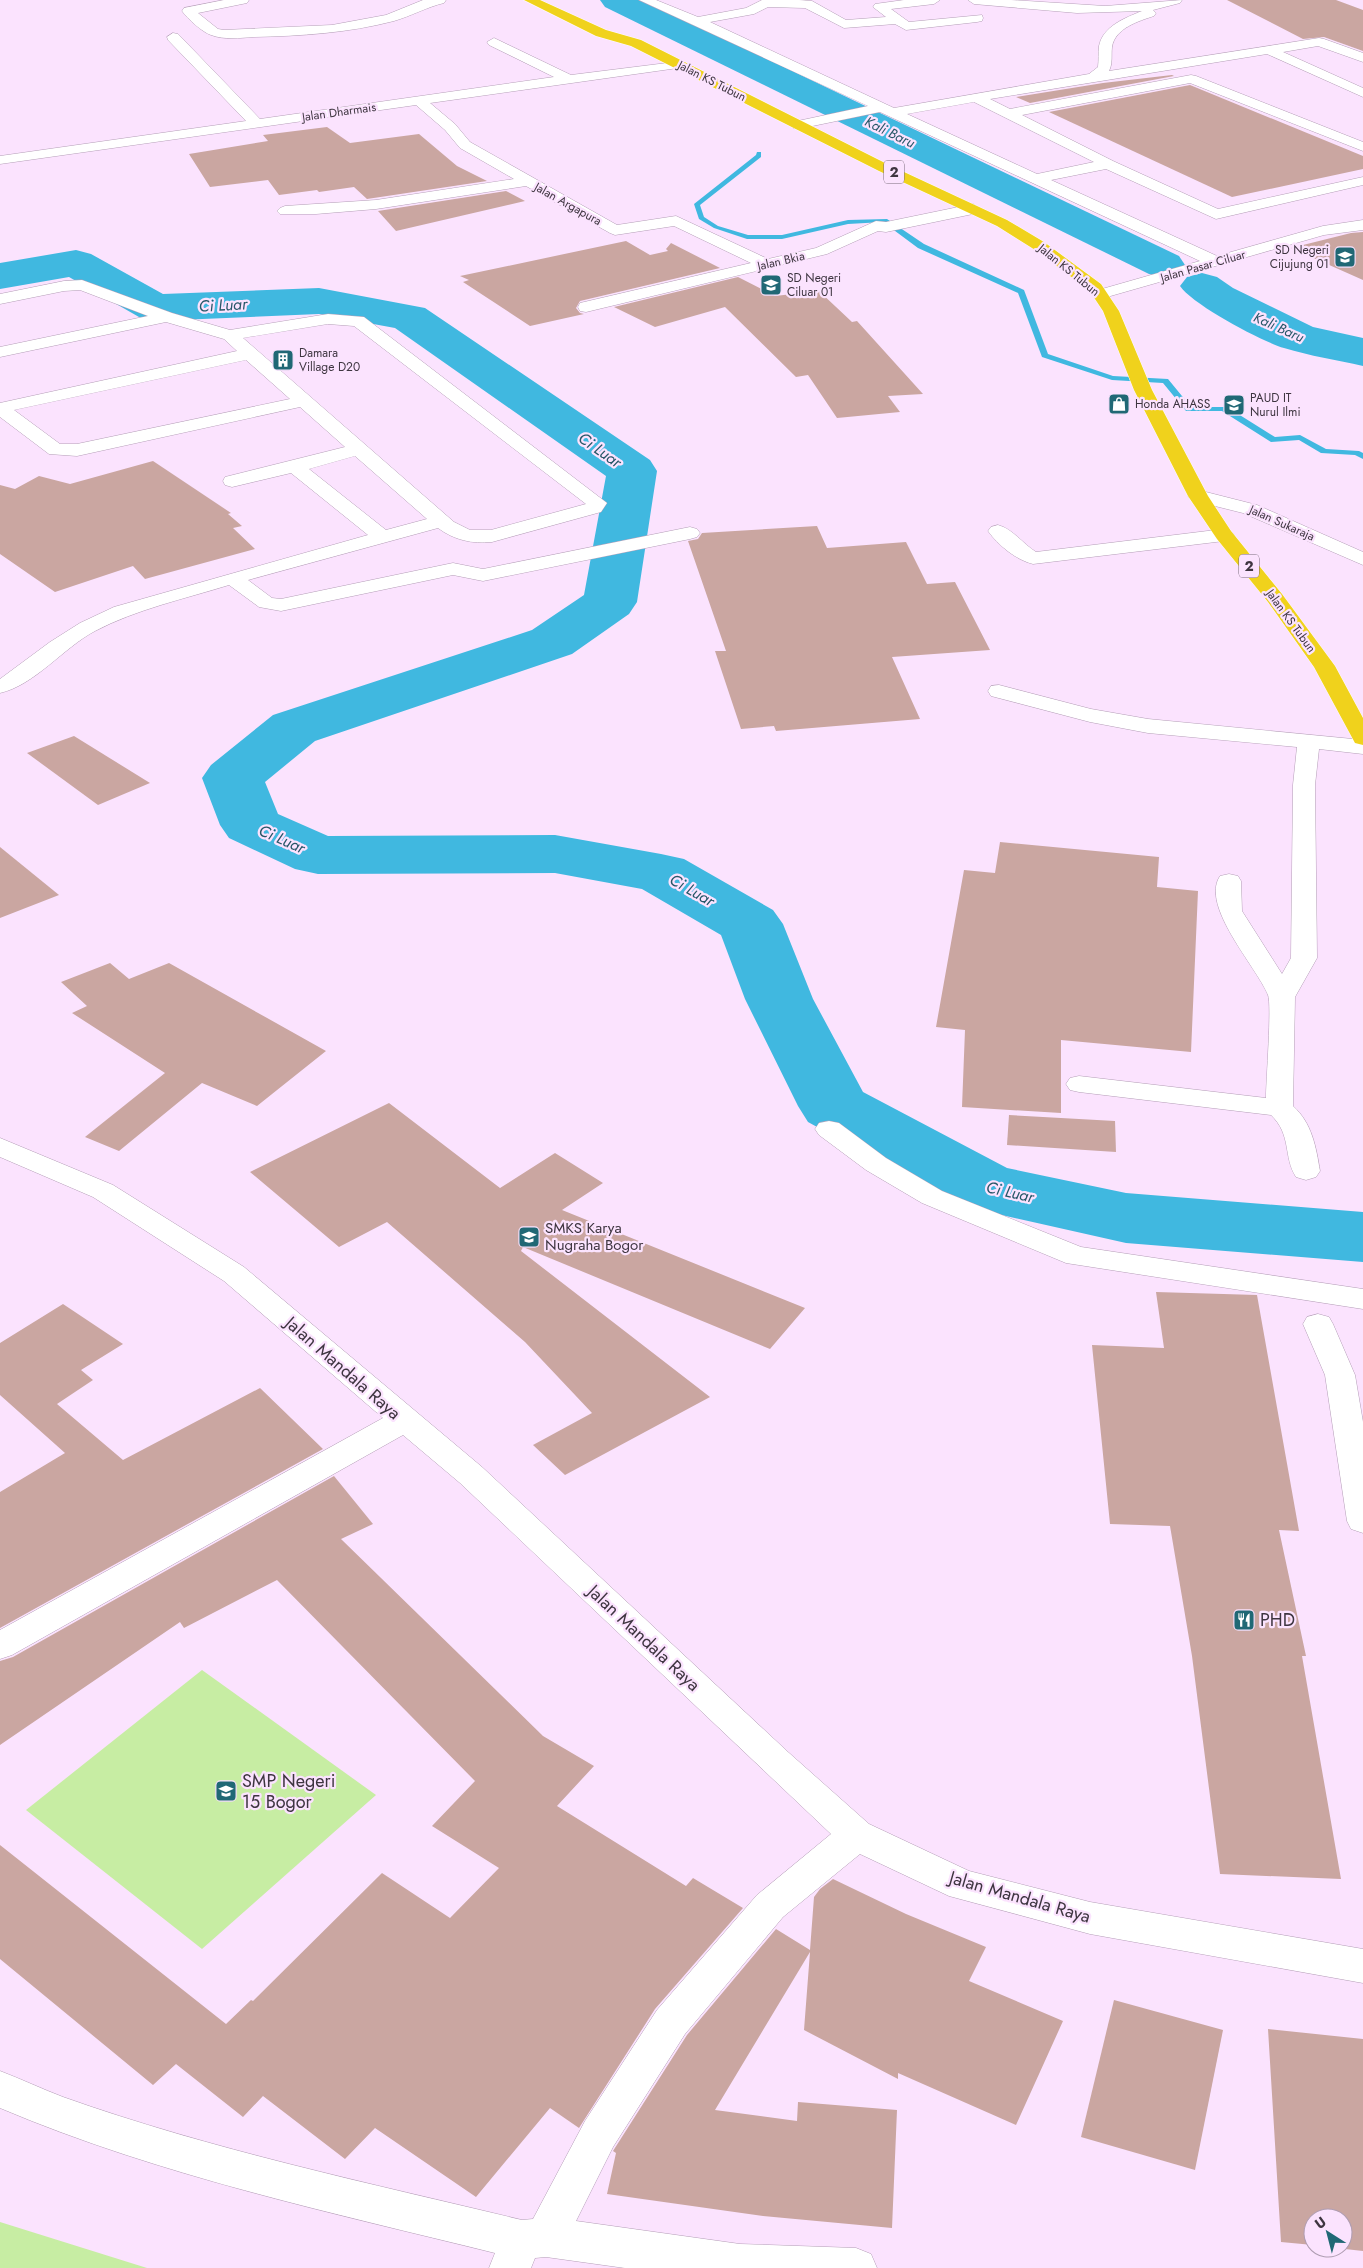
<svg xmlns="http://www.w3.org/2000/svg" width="1363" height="2268" font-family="Jost,sans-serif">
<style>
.green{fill:#c7eda3}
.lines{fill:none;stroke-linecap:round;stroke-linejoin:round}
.stream{fill:#40b8e0;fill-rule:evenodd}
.river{fill:#40b8e0;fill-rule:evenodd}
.building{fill:#caa6a1}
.minor-casing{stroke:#b49eb7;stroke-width:1}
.highway-casing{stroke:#fff;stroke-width:1}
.minor{fill:#fff;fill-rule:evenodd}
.highway{fill:#f0d21c;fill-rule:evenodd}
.labels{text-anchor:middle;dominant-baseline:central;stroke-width:4.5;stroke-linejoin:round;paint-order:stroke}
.far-street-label{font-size:12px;fill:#3e3540;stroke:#fbe3fe}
.far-poi-label{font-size:12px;fill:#3e3540;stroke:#fbe3fe;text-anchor:start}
.far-water-label{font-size:14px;font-style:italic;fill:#275768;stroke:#fbe3fe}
.shield{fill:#fbe3fe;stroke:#776979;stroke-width:1}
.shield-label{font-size:14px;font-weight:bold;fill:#3e3540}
.poi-label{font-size:15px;fill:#3e3540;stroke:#fbe3fe;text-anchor:start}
.water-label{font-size:16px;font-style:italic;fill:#275768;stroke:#fbe3fe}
.near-street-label{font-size:18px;fill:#3e3540;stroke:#fbe3fe}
.near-poi-label{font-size:18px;fill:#3e3540;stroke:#fbe3fe;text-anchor:start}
</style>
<rect width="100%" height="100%" fill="#fbe3fe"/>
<g class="green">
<polygon points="202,1670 376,1795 202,1949 26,1810"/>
<polygon points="0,2222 147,2268 0,2268"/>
</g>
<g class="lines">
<polygon class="stream" points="757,152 761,152 761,157 700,205 704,217 718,226 748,235 782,235 848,220 887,219 924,244 1024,290 1048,354 1113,376 1168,379 1191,407 1227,407 1275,437 1300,435 1326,449 1359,451 1363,453 1363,459 1355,455 1321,453 1299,440 1271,442 1222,411 1186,411 1163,383 1112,380 1042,357 1018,293 918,248 883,222 848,224 782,239 747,239 714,228 699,219 694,204 756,155"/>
<g class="river">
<polygon points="600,0 644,0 1179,256 1185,265 1179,274 1164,278 1149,274 605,7"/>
<polygon points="76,250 91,254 163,294 319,288 425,308 650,460 657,471 637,602 629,614 572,654 315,741 265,782 278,814 328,836 555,835 661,854 684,859 773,910 783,924 813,999 863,1092 1007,1168 1126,1193 1363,1212 1363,1262 1126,1243 984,1211 957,1204 808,1122 798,1106 745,999 721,935 642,889 555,873 318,874 295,869 229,838 220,825 202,778 211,765 273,715 532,630 584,595 606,476 395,328 319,314 155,321 139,317 69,277 0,289 0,263"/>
<path d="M1202,273L1217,277L1233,288L1313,327L1363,338V366C1337,360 1310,356 1284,348C1261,341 1193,305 1180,286L1187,277Z"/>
</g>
</g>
<g class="building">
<polygon points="1227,0 1336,0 1363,10 1363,51 1324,37 1303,39"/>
<polygon points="1172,75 1174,76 1030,103 1016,97 1103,83"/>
<polygon points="1190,85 1363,156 1363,169 1232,197 1049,112"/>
<polygon points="327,127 350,143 419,134 457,166 487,181 367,199 354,187 319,192 317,190 279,195 268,180 210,187 189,154 268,141 263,135"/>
<polygon points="506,191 525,201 396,231 378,211"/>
<polygon points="1363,232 1363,280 1291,248 1351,233"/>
<polygon points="626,241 650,255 668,251 666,249 671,243 720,268 580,301 576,308 580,313 584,314 530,326 463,282 469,280 460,276"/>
<polygon points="738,277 775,296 819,291 852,322 857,321 923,394 888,396 900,412 837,418 808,375 796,377 725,307 655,327 614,307"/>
<polygon points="153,461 231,513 228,514 242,526 233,528 255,549 145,579 133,566 55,592 0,554 0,485 15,489 39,476 70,484"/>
<polygon points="817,526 827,548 906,542 927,584 955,582 990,650 892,657 920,719 776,731 774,726 741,729 715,651 726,651 688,541 698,539 702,533"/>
<polygon points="74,736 150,783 98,805 27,753"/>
<polygon points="1000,842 1159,857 1157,887 1198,891 1191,1052 1061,1040 1061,1113 962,1107 965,1030 936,1027 964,870 995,873"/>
<polygon points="0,847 59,895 0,918"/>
<polygon points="110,963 129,979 169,963 326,1051 257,1106 202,1083 119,1151 85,1137 165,1073 72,1013 87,1006 61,982"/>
<polygon points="389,1103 500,1188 555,1153 603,1183 562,1210 805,1308 770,1349 523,1247 521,1251 710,1397 565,1475 533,1445 592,1413 525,1342 387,1222 339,1247 250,1172"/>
<polygon points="1009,1115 1115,1121 1116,1152 1007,1145"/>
<polygon points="1156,1292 1257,1295 1299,1531 1279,1530 1306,1656 1302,1656 1341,1879 1220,1874 1192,1656 1170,1526 1110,1524 1092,1345 1164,1348"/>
<polygon points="63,1304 123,1344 81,1370 93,1380 57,1404 123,1460 260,1388 323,1449 0,1628 0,1492 65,1453 0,1395 0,1343"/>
<polygon points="334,1476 373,1524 341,1539 543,1736 594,1766 557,1806 686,1886 693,1878 743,1908 655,2009 579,2128 550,2108 476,2197 375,2128 345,2159 263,2096 243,2117 176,2064 153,2085 0,1959 0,1845 226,2024 251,2000 253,2001 382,1873 450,1918 499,1868 432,1826 475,1781 277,1580 184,1628 180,1622 0,1745 0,1661 13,1657"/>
<polygon points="833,1879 906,1914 986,1947 969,1981 1063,2021 1016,2125 898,2073 898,2079 804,2030 810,1952 715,2110 797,2121 798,2102 897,2110 892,2228 763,2216 607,2194 616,2153 613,2151 687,2035 776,1929 810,1950 814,1897 820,1889"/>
<polygon points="1114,2000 1223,2030 1195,2170 1081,2137"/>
<polygon points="1268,2029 1363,2039 1363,2251 1336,2248 1343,2248 1343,2218 1313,2218 1313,2245 1281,2242"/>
</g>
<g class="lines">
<g class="minor-casing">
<g id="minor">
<path d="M224,0H249L247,3L198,13L218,29L224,30L332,25L386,15L423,0H446L444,3C427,7 411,16 394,21C348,33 301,36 253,37C240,38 224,40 211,35C202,32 188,19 182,11L184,8Z"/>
<path d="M639,0H656L698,17L746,8L762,0H799L812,1L846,20L886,17L873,7L875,4L904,0H940L934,4L891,9L909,22L982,15L983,18L982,21L977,22L906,30L895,24L844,28L805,8L768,7L754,14L710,22L894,108L1089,74L1098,67C1099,60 1098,53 1099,46C1103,26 1125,18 1142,11L1077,13L974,4L968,0H1011L1105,6L1182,0L1180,3L1153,10L1156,13L1154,16C1139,21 1115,28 1112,47C1111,55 1113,63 1109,71L1319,38L1324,39L1363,53V62L1318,46L1283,52L1363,88V97L1267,54L990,99L1010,109L1191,75L1196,76L1363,142V151L1190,83L1022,115L1113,161L1218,209L1363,177V185L1216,219L1106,169L1051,180L1217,256L1323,226L1363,220V230L1324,235L1107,297H1095L1093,294L1095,291L1200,261L880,112L798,129L793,128L791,125L793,122L868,106ZM974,102L1094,162L1037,174L907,114Z"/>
<polygon points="173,33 178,34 260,119 554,77 489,45 487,42 494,38 571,75 683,61 685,64 678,68 430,103 455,124 470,142 617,225 676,216 768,259 816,248 876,221 886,222 973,204 981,209 973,214 886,232 878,231 827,254 586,312 580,311 578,307 580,303 751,263 674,226 615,235 610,233 526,186 376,209 316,214 280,214 277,211 280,208 285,206 376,200 514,179 460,148 445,130 416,105 0,164 0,156 246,121 168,40 167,37"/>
<path d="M82,280L172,313L230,330L328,314L364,317L607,503L601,512L492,542C472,544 454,540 438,528L248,580L272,598L281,599L453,563L483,569L690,527L697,529L700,533L697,537L690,539L483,581L453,575L281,611L259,607L229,585C184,599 137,609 95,631C63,648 35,685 0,693V679L50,642L80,623L114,607L368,535L291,473L232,487L225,485L223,481L225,477L345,447L300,407L77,456L49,454L0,417V403L237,351L224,339L166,322L0,357V347L148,316L80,290L64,291L0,304V294L64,281ZM328,324L354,326L586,504L491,530H470L454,522L243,338ZM246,360L290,399L77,444H60L14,410ZM355,456L427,519L386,530L309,469Z"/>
<polygon points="1198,490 1257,505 1363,552 1363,565 1243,513 1191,500 1188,496 1191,492"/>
<path d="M998,525C1013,529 1023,544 1036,552L1224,529L1231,531L1234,535L1231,539L1224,541L1033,564C1016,560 998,545 988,531L991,527Z"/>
<path d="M999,685L1091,709L1148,719L1363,740V754L1319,749L1315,785L1317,958L1295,997L1293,1106C1312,1123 1316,1147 1320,1171L1316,1177L1306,1180L1296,1177C1283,1157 1292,1135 1271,1115L1079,1092L1070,1090L1066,1084L1070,1078L1079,1076L1266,1098C1266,1081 1272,1005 1268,995C1256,966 1200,906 1220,876L1229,874L1238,876L1241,881L1242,911L1282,974L1291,958L1293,785L1297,747L1148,733L1090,722L991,696L988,691L991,686Z"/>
<polygon points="829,1121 839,1123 886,1158 942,1191 1081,1247 1363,1289 1363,1309 1066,1263 922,1203 866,1170 819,1135 815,1129 819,1123"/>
<path d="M0,1138L113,1185L244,1267L482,1467L788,1752L869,1824L969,1871L1090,1902L1363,1949V1983L1090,1934L949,1896L860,1854L783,1917L685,2034L613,2147L576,2221L740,2244L856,2248L871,2254L877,2268H625L546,2257L535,2258L531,2268H489L495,2253C329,2212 158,2175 0,2108V2071C21,2079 42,2089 63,2097C212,2150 369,2183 522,2220L533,2219L585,2121L657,2010L757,1895L831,1834L460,1483L403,1435L12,1655L0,1659V1630L383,1418L224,1281L93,1197L0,1157Z"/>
<polygon points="1318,1314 1329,1317 1333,1324 1355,1375 1363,1422 1363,1533 1351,1529 1347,1521 1325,1375 1303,1324 1307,1317"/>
</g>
</g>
<g class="highway-casing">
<polygon id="highway" points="524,0 540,0 606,30 641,40 889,165 1007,220 1044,242 1101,284 1119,311 1152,390 1208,496 1231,531 1282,594 1335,666 1363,718 1363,745 1355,743 1314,667 1268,602 1217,539 1188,496 1134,390 1103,311 1089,290 1032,248 997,226 879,171 631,46 596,36"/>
</g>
<use href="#minor" class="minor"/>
<use href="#highway" class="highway"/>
</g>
<defs>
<g id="school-square" transform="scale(1.125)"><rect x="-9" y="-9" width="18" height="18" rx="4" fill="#206875" stroke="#fbe3fe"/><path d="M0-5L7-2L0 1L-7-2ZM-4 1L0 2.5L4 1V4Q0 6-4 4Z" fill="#fff"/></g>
<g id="building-square" transform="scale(1.125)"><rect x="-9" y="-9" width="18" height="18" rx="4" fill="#206875" stroke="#fbe3fe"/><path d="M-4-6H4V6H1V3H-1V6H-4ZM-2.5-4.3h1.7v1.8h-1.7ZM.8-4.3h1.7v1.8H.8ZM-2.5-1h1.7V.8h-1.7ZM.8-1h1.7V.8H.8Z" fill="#fff"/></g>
<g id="shop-square" transform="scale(1.125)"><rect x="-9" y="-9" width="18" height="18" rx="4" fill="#206875" stroke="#fbe3fe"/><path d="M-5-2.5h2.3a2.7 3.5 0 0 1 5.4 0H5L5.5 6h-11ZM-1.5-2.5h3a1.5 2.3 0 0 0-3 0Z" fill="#fff"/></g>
<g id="restaurant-square" transform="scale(1.125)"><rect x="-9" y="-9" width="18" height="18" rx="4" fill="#206875" stroke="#fbe3fe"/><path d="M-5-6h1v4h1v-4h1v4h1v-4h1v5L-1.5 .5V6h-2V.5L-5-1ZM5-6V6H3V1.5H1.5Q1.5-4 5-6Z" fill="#fff"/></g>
</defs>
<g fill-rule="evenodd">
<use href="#school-square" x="1345" y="257"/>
<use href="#school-square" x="771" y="285"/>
<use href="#building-square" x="283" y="360"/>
<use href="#shop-square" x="1119" y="404"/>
<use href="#school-square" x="1234" y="405"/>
<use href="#school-square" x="529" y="1237"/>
<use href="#restaurant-square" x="1244" y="1620"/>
<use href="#school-square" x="226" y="1791"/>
</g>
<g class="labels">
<g class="far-street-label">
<text transform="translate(712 81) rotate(27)">Jalan KS Tubun</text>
<text transform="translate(339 112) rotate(-8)">Jalan Dharmais</text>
<text transform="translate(568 204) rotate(29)">Jalan Argapura</text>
<text transform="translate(781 261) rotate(-13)">Jalan Bkia</text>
<text transform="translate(1203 266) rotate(-16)">Jalan Pasar Ciluar</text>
<text transform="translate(1069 270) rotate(39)">Jalan KS Tubun</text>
<text transform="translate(1282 523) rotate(24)">Jalan Sukaraja</text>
<text transform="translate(1291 621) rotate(54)">Jalan KS Tubun</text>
</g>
<g class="far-poi-label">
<text x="1329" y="250" text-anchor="end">SD Negeri<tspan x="1329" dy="14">Cijujung 01</tspan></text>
<text x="787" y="278">SD Negeri<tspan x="787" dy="14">Ciluar 01</tspan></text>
<text x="299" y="353">Damara<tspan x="299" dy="14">Village D20</tspan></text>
<text x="1250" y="398">PAUD IT<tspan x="1250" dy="14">Nurul Ilmi</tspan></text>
<text x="1135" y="404">Honda AHASS</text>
</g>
<g class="far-water-label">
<text transform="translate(890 132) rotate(26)">Kali Baru</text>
<text transform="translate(1279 327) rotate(24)">Kali Baru</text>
</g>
<g class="shield">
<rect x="884" y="160.5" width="20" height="23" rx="4"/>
<rect x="1239" y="554.5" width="20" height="23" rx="4"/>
</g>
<g class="shield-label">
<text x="894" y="172">2</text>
<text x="1249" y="566">2</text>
</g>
<g class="poi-label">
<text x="545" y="1228">SMKS Karya<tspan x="545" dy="17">Nugraha Bogor</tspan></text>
</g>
<g class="water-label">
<text transform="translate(223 305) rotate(-3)">Ci Luar</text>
<text transform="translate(600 450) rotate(35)">Ci Luar</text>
<text transform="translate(282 839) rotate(24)">Ci Luar</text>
<text transform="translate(692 890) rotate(30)">Ci Luar</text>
<text transform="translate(1010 1192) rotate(13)">Ci Luar</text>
</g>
<g class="near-street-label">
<text transform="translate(343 1368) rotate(41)">Jalan Mandala Raya</text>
<text transform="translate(644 1638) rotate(43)">Jalan Mandala Raya</text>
<text transform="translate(1020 1897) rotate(16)">Jalan Mandala Raya</text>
</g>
<g class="near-poi-label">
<text x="1260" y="1620">PHD</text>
<text x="242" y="1781">SMP Negeri<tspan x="242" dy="21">15 Bogor</tspan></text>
</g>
</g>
<g transform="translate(1328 2233) rotate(324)"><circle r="24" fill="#fbe3fe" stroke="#af9db2"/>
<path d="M0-4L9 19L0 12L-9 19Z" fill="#206875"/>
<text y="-8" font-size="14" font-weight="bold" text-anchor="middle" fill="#3e3540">U</text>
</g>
</svg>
